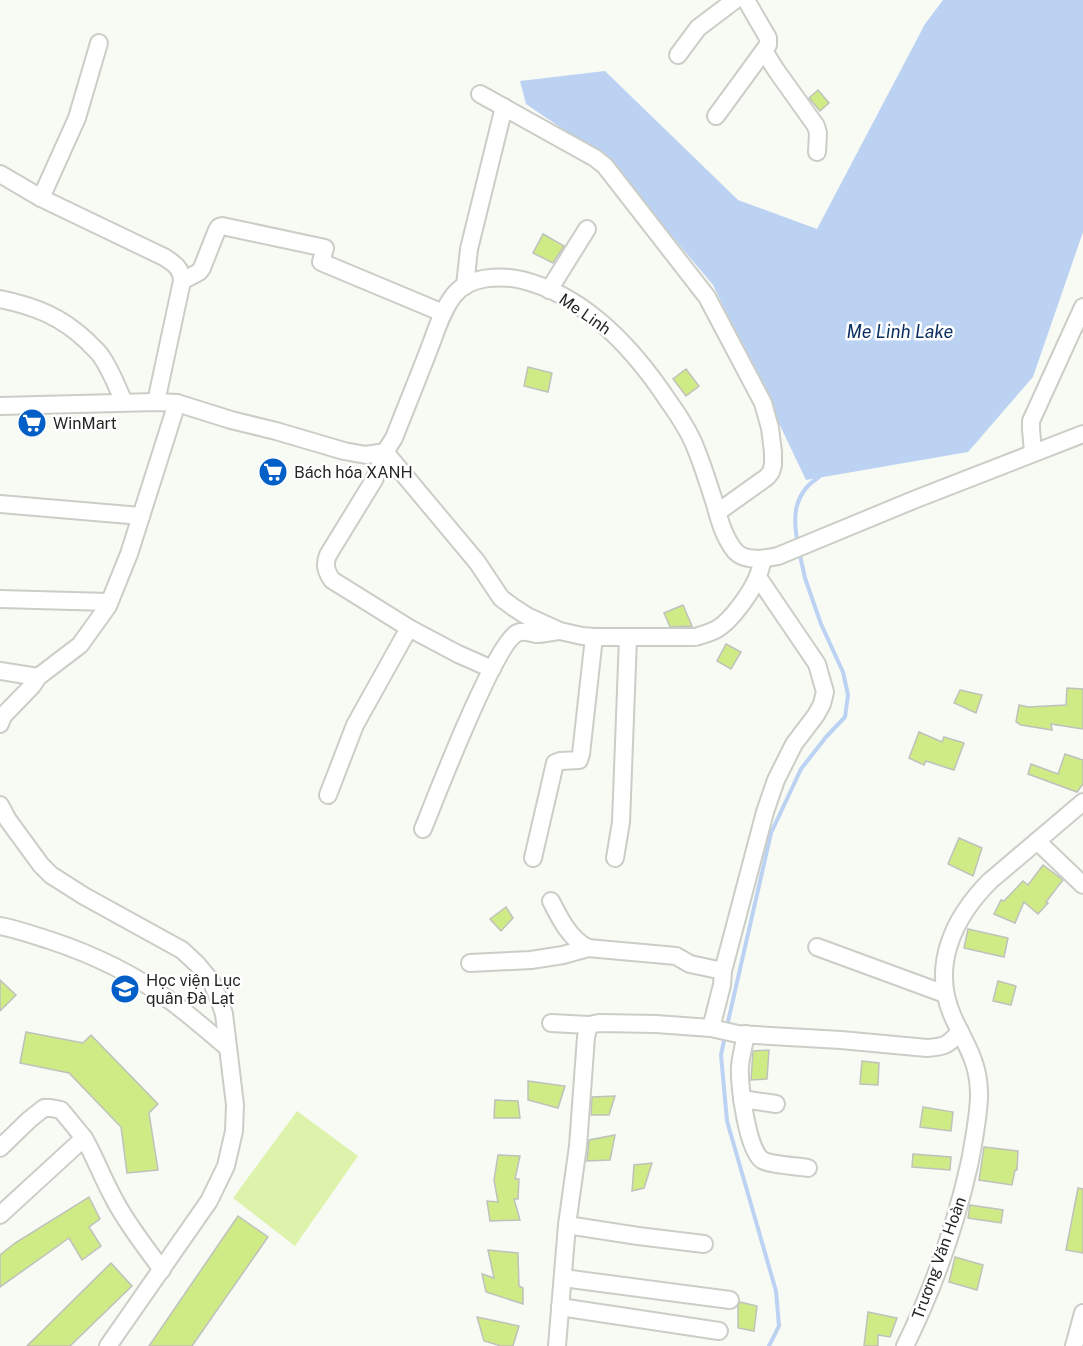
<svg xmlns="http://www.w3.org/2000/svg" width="1083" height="1346" font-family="'Public Sans',sans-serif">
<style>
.green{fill:#ddf3ab}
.water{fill:#bcd2f3}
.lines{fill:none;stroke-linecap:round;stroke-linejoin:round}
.stream{stroke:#bcd2f3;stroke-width:4}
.building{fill:#cfeb86;stroke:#bfc1bc;stroke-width:1.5}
.minor-casing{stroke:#cbcdc7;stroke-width:20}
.minor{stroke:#fff;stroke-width:16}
.labels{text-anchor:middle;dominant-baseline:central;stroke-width:5;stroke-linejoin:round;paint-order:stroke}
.street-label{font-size:16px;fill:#252624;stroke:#fff}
.poi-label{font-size:16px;fill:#252624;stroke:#fff;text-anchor:start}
.water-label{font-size:18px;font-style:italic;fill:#0c3061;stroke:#fff}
</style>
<rect width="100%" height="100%" fill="#f8faf4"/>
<polygon class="green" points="297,1111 358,1156 295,1246 233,1198"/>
<polygon class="water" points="943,0 1083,0 1083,232 1033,377 968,452 806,480 713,285 607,159 526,104 520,81 605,71 738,200 817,229 925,24"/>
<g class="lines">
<g class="stream">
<path d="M798,544C792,516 794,493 819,477"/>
<polyline points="727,1026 771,833 801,769 826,737 845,717 848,695 843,672 821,624 805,578 799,551"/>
<polyline points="725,1036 721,1055 727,1121 776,1291 779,1326 769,1346"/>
</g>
</g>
<g class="building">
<polygon points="818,90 829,103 820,111 809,98"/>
<polygon points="543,234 564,246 553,263 533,253"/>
<polygon points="528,367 552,373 548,392 524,386"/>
<polygon points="686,369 699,386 686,396 673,379"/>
<polygon points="683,605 692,626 670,627 664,613"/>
<polygon points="726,644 741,652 731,669 717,661"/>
<polygon points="1067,688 1083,689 1083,729 1051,724 1052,730 1021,725 1016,722 1019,705 1028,707 1066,705"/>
<polygon points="960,690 982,695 976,713 954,703"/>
<polygon points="919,732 942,742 944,737 964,743 954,770 926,761 924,765 909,758"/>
<polygon points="1065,754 1083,760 1083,784 1077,792 1028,774 1031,764 1058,774"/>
<polygon points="959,838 982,848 973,876 948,864"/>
<polygon points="1043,865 1063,880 1046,902 1048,903 1038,914 1024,902 1015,923 994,914 1001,900 1004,901 1023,881 1028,885"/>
<polygon points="506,907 513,918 501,931 490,919"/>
<polygon points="968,929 1008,938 1004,957 964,948"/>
<polygon points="0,980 16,995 0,1011"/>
<polygon points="998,981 1016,986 1011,1005 993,1001"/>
<polygon points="26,1032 83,1043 91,1035 158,1104 149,1113 158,1170 127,1173 121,1127 69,1073 20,1063"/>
<polygon points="769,1050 767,1079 751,1080 753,1051"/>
<polygon points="862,1061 879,1063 878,1085 860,1084"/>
<polygon points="528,1081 565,1086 558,1108 528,1100"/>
<polygon points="615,1096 609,1115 591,1115 592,1097"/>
<polygon points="495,1100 518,1101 520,1118 494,1118"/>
<polygon points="923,1107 953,1112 951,1131 920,1127"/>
<polygon points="615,1135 610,1160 587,1161 589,1140"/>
<polygon points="984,1147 1018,1151 1017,1170 1015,1170 1012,1185 979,1180"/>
<polygon points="913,1154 951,1157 950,1170 912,1167"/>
<polygon points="498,1155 520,1156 515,1179 519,1179 518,1199 514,1199 520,1220 490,1221 487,1201 498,1202 494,1180"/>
<polygon points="652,1163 644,1188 632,1191 634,1165"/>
<polygon points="1078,1188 1083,1189 1083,1253 1066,1250"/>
<polygon points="89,1197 100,1219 89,1227 101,1246 82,1260 69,1238 0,1287 0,1255 15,1243"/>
<polygon points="970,1205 1003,1210 1001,1223 968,1218"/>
<polygon points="238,1216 268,1237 192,1346 149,1346"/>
<polygon points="488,1250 518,1253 519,1286 523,1288 523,1304 486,1292 482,1274 494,1278"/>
<polygon points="955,1257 983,1265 977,1290 949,1282"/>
<polygon points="111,1263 132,1286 70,1346 27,1346"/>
<polygon points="740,1302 757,1306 754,1331 738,1328 738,1306"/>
<polygon points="868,1312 897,1318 890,1337 878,1335 878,1346 864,1346"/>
<polygon points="477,1317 519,1326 513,1346 501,1346 484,1341"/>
</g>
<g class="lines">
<g class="minor-casing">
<g id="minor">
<polyline points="764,51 776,70 816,126 818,133 817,152"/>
<polyline points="678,55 698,28 735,0"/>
<polyline points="480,94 595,158 605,166 707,297 763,403 770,428 773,452 773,465 771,472 767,477 718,512"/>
<polyline points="716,116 768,45 768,38 746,0"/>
<path d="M0,174L41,198L164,257C173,263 182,268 182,281L156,402"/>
<polyline points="41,198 77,118 99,43"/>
<polyline points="182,281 199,272 202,268 217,230 219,227 222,226 325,248 321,262 443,313"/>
<polyline points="465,286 469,249 504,107"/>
<polyline points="549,290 587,229"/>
<path d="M0,299C35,306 62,317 88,342C92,347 98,351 101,356C111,370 117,387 124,402"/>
<path d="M0,406L156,402L177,403L231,420L276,431L344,451L366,455L385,452L394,438C406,407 419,376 431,344C437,328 443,309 454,295C469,276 500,275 522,280C586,296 634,349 669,402C679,416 690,433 696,449C703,466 708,483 714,501C719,518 723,536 735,551C745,562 765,559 778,556L916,499L1083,434"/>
<polyline points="1033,452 1031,429 1031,421 1083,307"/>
<polyline points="0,504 141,516"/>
<polyline points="0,599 109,602"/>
<path d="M492,669L458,654L409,628L332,580C326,571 324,565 328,555L374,480L385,452L477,562L501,598L513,607L527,616L560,631L582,636L594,637H695C702,635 710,633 717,629C731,621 751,593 757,578C760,572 761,565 763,560"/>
<polyline points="0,671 38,677"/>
<polyline points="0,724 3,716 32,686 38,677 80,645 108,606 129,554 177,403"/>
<polyline points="328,795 355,725 409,628"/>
<polyline points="0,805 8,820 41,865 51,875 84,896 182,950 197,964 211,981 219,999 224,1014 235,1105 234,1131 226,1166 209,1201 108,1346"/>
<path d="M423,829C436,797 494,645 517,633C523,630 530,633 536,634C543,634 551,632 559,631"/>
<polyline points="1037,841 1083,885"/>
<polyline points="533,858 555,763 560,761 579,760 581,754 594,637"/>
<polyline points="615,858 621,822 628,638"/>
<path d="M551,901C560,919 570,939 588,948L676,956L690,964L723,971L722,985L711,1028"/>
<path d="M0,926C17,929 33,935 49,940C92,954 134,974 172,1002C191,1016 210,1033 228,1048"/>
<polyline points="817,947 945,994"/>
<polyline points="470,963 531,960 563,955 588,948"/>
<polyline points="723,971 765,812 776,780 794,744 816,715 822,704 825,692 817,664 758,577"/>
<polyline points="551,1023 589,1025"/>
<path d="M746,1034C744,1045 741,1056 740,1066C739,1085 747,1149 762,1160C770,1165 798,1166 808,1168"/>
<polyline points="742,1099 776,1104"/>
<path d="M84,1138C95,1157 102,1177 113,1197C126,1223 145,1246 162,1270"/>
<polyline points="0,1148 30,1119 44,1108 51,1108 61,1110 84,1138 0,1215"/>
<polyline points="567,1225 638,1236 704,1244"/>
<polyline points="563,1278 730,1300"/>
<polyline points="560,1307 719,1331"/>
<path d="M557,1346L567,1225L578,1146L586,1037L589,1025L599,1023L656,1024L711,1028L738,1034L841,1040L927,1048C944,1047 949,1045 960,1031"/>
<path d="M905,1346C934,1287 956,1225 970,1161C974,1140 978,1119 979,1098C980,1063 966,1046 953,1017C930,966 954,917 990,881L1083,802"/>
<polyline points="1074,1346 1083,1313"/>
</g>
</g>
<use href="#minor" class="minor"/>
</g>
<defs>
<g id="supermarket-disc" transform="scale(1.5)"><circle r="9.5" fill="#035fc8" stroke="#fff"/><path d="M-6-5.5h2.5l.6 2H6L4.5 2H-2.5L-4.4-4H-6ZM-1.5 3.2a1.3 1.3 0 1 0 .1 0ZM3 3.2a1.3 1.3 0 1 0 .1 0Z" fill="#fff"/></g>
<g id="school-disc" transform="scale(1.5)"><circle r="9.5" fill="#035fc8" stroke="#fff"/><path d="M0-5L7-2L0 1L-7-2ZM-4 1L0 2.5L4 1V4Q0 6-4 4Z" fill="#fff"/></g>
</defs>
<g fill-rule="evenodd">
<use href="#supermarket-disc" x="32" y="423"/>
<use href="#supermarket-disc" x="273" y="472"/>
<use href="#school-disc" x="125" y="989"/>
</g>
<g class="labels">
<g class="street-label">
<text transform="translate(585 314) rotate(35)">Me Linh</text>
<text transform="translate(939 1258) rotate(-70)">Trương Văn Hoàn</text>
</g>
<g class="poi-label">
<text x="53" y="423">WinMart</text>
<text x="294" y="472">Bách hóa XANH</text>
<text x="146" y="980">Học viện Lục<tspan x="146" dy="18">quân Đà Lạt</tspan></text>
</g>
<g class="water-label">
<text x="900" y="331">Me Linh Lake</text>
</g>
</g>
</svg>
